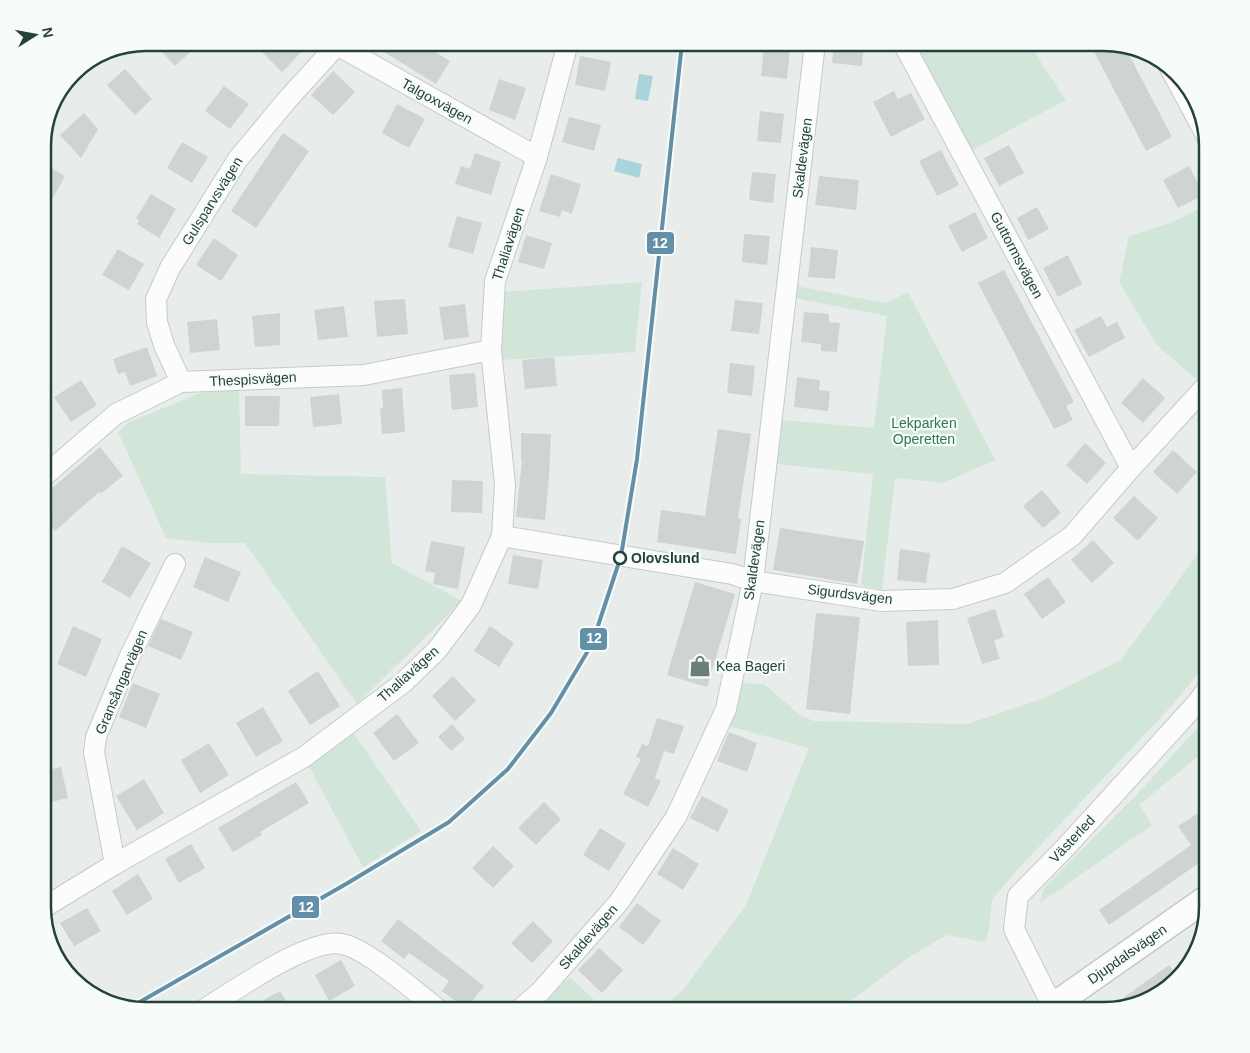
<svg xmlns="http://www.w3.org/2000/svg" width="1250" height="1053" font-family="Arial,sans-serif">
<style>
.green{fill:#d1e6d8}
.water{fill:#a9d4db}
.building{fill:#cfd4d2}
.lines{fill:none;stroke-linecap:round;stroke-linejoin:round}
.minor-casing{stroke:#c5cac8;stroke-width:22}
.tertiary-casing{stroke:#c5cac8;stroke-width:28}
.minor{stroke:#fcfcfc;stroke-width:20}
.tertiary{stroke:#fcfcfc;stroke-width:25}
.tram-1-casing{stroke:#f7fbf9;stroke-width:8}
.tram-1{stroke:#648fa8;stroke-width:4}
.stop-dot{fill:#f7fbf9;stroke:#24423a;stroke-width:2.5}
.labels{text-anchor:middle;dominant-baseline:central;stroke-width:4.5;stroke-linejoin:round;paint-order:stroke}
.street-label{font-size:14px;fill:#24423a;stroke:#f7fbf9}
.park-label{font-size:14px;fill:#2d7a4b;stroke:#f7fbf9}
.stop-label{font-size:14px;font-weight:bold;fill:#24423a;stroke:#f7fbf9;text-anchor:start}
.poi-label{font-size:14px;fill:#24423a;stroke:#f7fbf9;text-anchor:start}
.rim{fill:none;stroke:#24423a;stroke-width:2.5}
.line-badge{stroke:#f7fbf9;stroke-width:2}
.badge-label{font-size:14px;text-anchor:middle;font-weight:bold;fill:#fff}
</style>
<rect width="100%" height="100%" fill="#e8edeb"/>
<g class="green">
<polygon points="915,43 1028,43 1066,100 971,151"/>
<polygon points="1207,205 1207,371 1198,381 1157,345 1119,282 1129,236 1173,222"/>
<polygon points="642,282 635,352 501,360 501,292"/>
<polygon points="796,286 886,303 908,292 995,460 943,483 895,478 882,590 861,585 873,474 777,464 782,420 874,428 887,316 795,298"/>
<polygon points="210,389 239,389 241,474 385,477 392,563 462,601 357,704 245,543 209,543 166,538 118,432 129,422"/>
<polygon points="1207,541 1207,662 1176,701 1016,871 992,900 989,929 985,942 947,935 911,956 838,1010 659,1010 684,989 746,905 809,748 725,725 740,683 764,684 800,715 814,721 967,724 1047,697 1121,660"/>
<polygon points="1207,717 1207,749 1139,805 1152,825 1040,903 1044,888 1145,786"/>
<polygon points="352,731 421,831 363,867 307,763"/>
<polygon points="570,977 605,1010 534,1010"/>
</g>
<g class="water">
<polygon points="639,74 653,76 648,101 635,99"/>
<polygon points="618,158 642,164 639,178 614,171"/>
</g>
<g class="building">
<polygon points="153,42 201,42 175,66"/>
<polygon points="269,42 311,42 282,72 261,51"/>
<polygon points="368,42 419,42 450,61 436,84"/>
<polygon points="834,42 864,42 862,66 832,63"/>
<polygon points="1089,42 1104,42 1125,47 1172,137 1146,151"/>
<polygon points="764,46 790,49 787,79 761,76"/>
<polygon points="580,56 611,62 605,91 575,85"/>
<polygon points="125,69 152,99 135,115 107,85"/>
<polygon points="333,71 355,92 333,115 311,95"/>
<polygon points="499,79 526,88 515,120 489,110"/>
<polygon points="224,86 249,104 230,129 205,111"/>
<polygon points="894,91 898,99 911,93 925,119 891,137 873,102"/>
<polygon points="397,104 425,119 409,148 382,133"/>
<polygon points="760,111 784,114 781,143 757,141"/>
<polygon points="84,113 98,129 81,158 60,135"/>
<polygon points="569,117 601,125 594,151 562,142"/>
<polygon points="283,133 309,151 256,228 231,211"/>
<polygon points="182,142 208,157 192,183 167,168"/>
<polygon points="1009,145 1024,173 999,186 984,158"/>
<polygon points="941,150 959,185 937,196 919,161"/>
<polygon points="475,153 501,162 491,195 455,184 461,166 470,169"/>
<polygon points="43,164 65,176 43,216"/>
<polygon points="1189,166 1204,195 1178,208 1163,180"/>
<polygon points="752,172 776,174 773,203 749,200"/>
<polygon points="551,174 581,184 572,214 562,210 560,217 539,211"/>
<polygon points="819,176 859,180 856,210 815,205"/>
<polygon points="151,194 176,209 159,238 137,224 139,221 136,218"/>
<polygon points="1037,207 1049,229 1028,240 1017,218"/>
<polygon points="975,212 988,238 962,252 948,226"/>
<polygon points="457,216 482,223 473,254 448,247"/>
<polygon points="744,234 770,236 767,265 742,262"/>
<polygon points="526,235 552,243 544,269 518,262"/>
<polygon points="214,238 238,255 221,281 196,265"/>
<polygon points="811,247 838,250 835,279 808,277"/>
<polygon points="118,249 144,264 129,290 102,275"/>
<polygon points="1068,255 1082,284 1058,297 1043,268"/>
<polygon points="1004,270 1074,402 1066,406 1073,420 1054,429 978,283"/>
<polygon points="405,299 408,334 377,337 374,301"/>
<polygon points="735,300 763,303 759,334 731,331"/>
<polygon points="465,304 469,337 444,340 439,307"/>
<polygon points="344,306 348,337 318,340 314,310"/>
<polygon points="804,312 829,314 829,322 840,323 837,352 821,351 821,344 801,342"/>
<polygon points="280,313 280,345 255,347 252,316"/>
<polygon points="1101,316 1107,327 1117,322 1125,338 1089,357 1074,330"/>
<polygon points="217,319 220,350 190,353 187,322"/>
<polygon points="147,347 157,376 130,386 125,372 118,374 113,359"/>
<polygon points="554,357 557,386 525,389 522,360"/>
<polygon points="730,363 755,366 752,396 727,393"/>
<polygon points="475,373 478,407 452,410 449,375"/>
<polygon points="797,377 820,380 819,390 830,391 828,411 794,407"/>
<polygon points="1143,378 1165,398 1143,423 1121,403"/>
<polygon points="81,380 97,405 71,422 54,397"/>
<polygon points="402,388 405,432 382,434 380,409 383,408 382,390"/>
<polygon points="339,394 342,424 313,427 310,397"/>
<polygon points="245,396 280,396 279,426 245,426"/>
<polygon points="718,429 751,434 738,518 741,519 736,554 657,542 661,510 705,516"/>
<polygon points="521,433 551,434 549,478 545,520 516,517 522,461 521,461"/>
<polygon points="1085,443 1106,463 1087,484 1066,465"/>
<polygon points="100,447 123,476 100,494 99,492 55,531 43,517 43,496"/>
<polygon points="1173,450 1197,472 1177,494 1153,472"/>
<polygon points="452,480 483,481 482,513 451,512"/>
<polygon points="1042,490 1061,513 1043,528 1023,506"/>
<polygon points="1134,496 1158,518 1138,541 1113,518"/>
<polygon points="780,528 864,541 857,584 773,570"/>
<polygon points="1093,540 1114,563 1092,583 1071,560"/>
<polygon points="431,541 465,547 458,589 433,584 435,573 425,571"/>
<polygon points="122,546 151,563 130,598 102,582"/>
<polygon points="900,549 930,553 926,583 897,580"/>
<polygon points="513,555 543,560 538,589 508,584"/>
<polygon points="205,557 241,572 228,602 193,587"/>
<polygon points="1048,577 1066,602 1042,619 1024,594"/>
<polygon points="695,582 735,594 707,687 667,675"/>
<polygon points="995,609 1004,637 994,641 1000,659 982,664 967,618"/>
<polygon points="816,613 860,617 850,714 806,709"/>
<polygon points="161,619 193,632 181,660 148,646"/>
<polygon points="938,620 939,665 908,666 906,622"/>
<polygon points="73,626 102,639 86,677 57,664"/>
<polygon points="490,626 514,643 499,667 474,651"/>
<polygon points="318,671 340,706 310,725 288,691"/>
<polygon points="453,676 476,701 455,721 432,696"/>
<polygon points="133,683 160,694 146,728 119,717"/>
<polygon points="263,707 283,741 256,757 236,723"/>
<polygon points="397,714 419,743 394,761 373,733"/>
<polygon points="657,718 684,726 674,754 664,751 655,778 661,781 648,807 623,794 641,759 636,757 642,744 648,746"/>
<polygon points="452,724 465,739 451,751 438,737"/>
<polygon points="729,732 757,743 747,772 717,761"/>
<polygon points="209,743 229,775 200,793 181,760"/>
<polygon points="61,767 68,798 43,804 43,771"/>
<polygon points="144,779 164,813 137,830 116,796"/>
<polygon points="296,782 309,803 260,832 262,835 233,852 218,828"/>
<polygon points="702,796 729,810 718,832 690,818"/>
<polygon points="544,802 561,819 536,845 518,828"/>
<polygon points="1208,807 1208,869 1202,861 1109,925 1099,910 1191,845 1178,826"/>
<polygon points="600,828 626,844 609,871 583,855"/>
<polygon points="191,844 205,868 179,883 165,859"/>
<polygon points="493,846 514,866 493,888 472,868"/>
<polygon points="673,848 699,864 683,890 657,874"/>
<polygon points="138,874 153,899 127,915 112,891"/>
<polygon points="637,903 661,921 643,945 619,927"/>
<polygon points="87,908 101,931 74,946 60,923"/>
<polygon points="398,919 484,986 466,1009 442,991 449,981 409,953 404,959 381,941"/>
<polygon points="533,921 553,941 532,963 511,943"/>
<polygon points="599,948 623,970 602,993 578,970"/>
<polygon points="341,960 355,986 329,1001 315,975"/>
<polygon points="1169,965 1178,978 1144,1002 1106,1010"/>
<polygon points="280,991 292,1010 246,1010"/>
</g>
<g class="lines">
<g class="minor-casing">
<g id="minor">
<polyline points="903,43 1131,468"/>
<polyline points="1169,66 1205,133"/>
<polyline points="181,382 164,345 157,322 156,299 170,268 238,159 287,100 337,45 537,157"/>
<polyline points="43,477 116,414 181,382 364,375 491,350"/>
<polyline points="502,536 732,574 753,581 882,601 953,599 1005,583 1072,536 1131,468 1207,385"/>
<polyline points="115,864 94,752 96,737 129,658 175,564"/>
<polyline points="43,908 115,864 304,757 403,683 437,650 471,605 502,536 505,485 491,350 495,281 537,157 568,43"/>
<polyline points="1053,1007 1014,929 1018,896 1065,848 1198,702 1207,689"/>
<path d="M203,1010C233,992 309,937 342,944C366,948 418,994 439,1010"/>
<polyline points="519,1010 541,991 619,902 676,817 726,709 753,581 815,43"/>
</g>
</g>
<g class="tertiary-casing">
<polyline id="tertiary" points="1047,1010 1207,898"/>
</g>
<use href="#minor" class="minor"/>
<use href="#tertiary" class="tertiary"/>
<g class="tram-1-casing">
<polyline id="tram-1" points="131,1007 346,884 449,822 508,769 551,713 592,644 621,556 637,459 682,43"/>
</g>
<use href="#tram-1" class="tram-1"/>
</g>
<defs>
<g id="shop-bare" transform="scale(1.725)"><path d="M-5-2.5h2.3a2.7 3.5 0 0 1 5.4 0H5L5.5 6h-11ZM-1.5-2.5h3a1.5 2.3 0 0 0-3 0Z" fill="#697e78" stroke="#f7fbf9" stroke-width="2.5" paint-order="stroke"/></g>
</defs>
<g fill-rule="evenodd">
<use href="#shop-bare" x="700" y="666"/>
</g>
<circle class="stop-dot" cx="620" cy="558" r="6"/>
<g class="labels">
<g class="street-label">
<text transform="translate(437 101) rotate(29)">Talgoxvägen</text>
<text transform="translate(802 158) rotate(-83)">Skaldevägen</text>
<text transform="translate(212 201) rotate(-58)">Gulsparvsvägen</text>
<text transform="translate(508 244) rotate(-72)">Thaliavägen</text>
<text transform="translate(1017 255) rotate(62)">Guttormsvägen</text>
<text transform="translate(253 379) rotate(-3)">Thespisvägen</text>
<text transform="translate(754 560) rotate(-82)">Skaldevägen</text>
<text transform="translate(850 594) rotate(7)">Sigurdsvägen</text>
<text transform="translate(408 674) rotate(-42)">Thaliavägen</text>
<text transform="translate(121 682) rotate(-67)">Gransångarvägen</text>
<text transform="translate(1072 839) rotate(-47)">Västerled</text>
<text transform="translate(588 937) rotate(-49)">Skaldevägen</text>
<text transform="translate(1127 954) rotate(-35)">Djupdalsvägen</text>
</g>
<g class="park-label">
<text x="924" y="423">Lekparken<tspan x="924" dy="16">Operetten</tspan></text>
</g>
<g class="stop-label">
<text x="631" y="558">Olovslund</text>
</g>
<g class="poi-label">
<text x="716" y="666">Kea Bageri</text>
</g>
</g>
<path d="M0 0H1250V1053H0ZM146 51H1104A95 95 0 0 1 1199 146V907A95 95 0 0 1 1104 1002H146A95 95 0 0 1 51 907V146A95 95 0 0 1 146 51Z" fill="#f7fbf9" fill-rule="evenodd"/>
<path class="rim" d="M146 51H1104A95 95 0 0 1 1199 146V907A95 95 0 0 1 1104 1002H146A95 95 0 0 1 51 907V146A95 95 0 0 1 146 51Z"/>
<g class="line-badge">
<rect x="646" y="231" width="29" height="24" rx="5" fill="#648fa8"/>
<rect x="579" y="627" width="29" height="24" rx="5" fill="#648fa8"/>
<rect x="291" y="895" width="29" height="24" rx="5" fill="#648fa8"/>
</g>
<g class="badge-label">
<text x="660" y="248">12</text>
<text x="594" y="643">12</text>
<text x="306" y="912">12</text>
</g>
<g transform="translate(35 35) rotate(79)" stroke="#f7fbf9" stroke-width="4" paint-order="stroke">
<path d="M0-4L9 19L0 12L-9 19Z" fill="#24423a"/>
<text y="-8" font-size="14" font-weight="bold" text-anchor="middle" fill="#24423a">N</text>
</g>
</svg>
